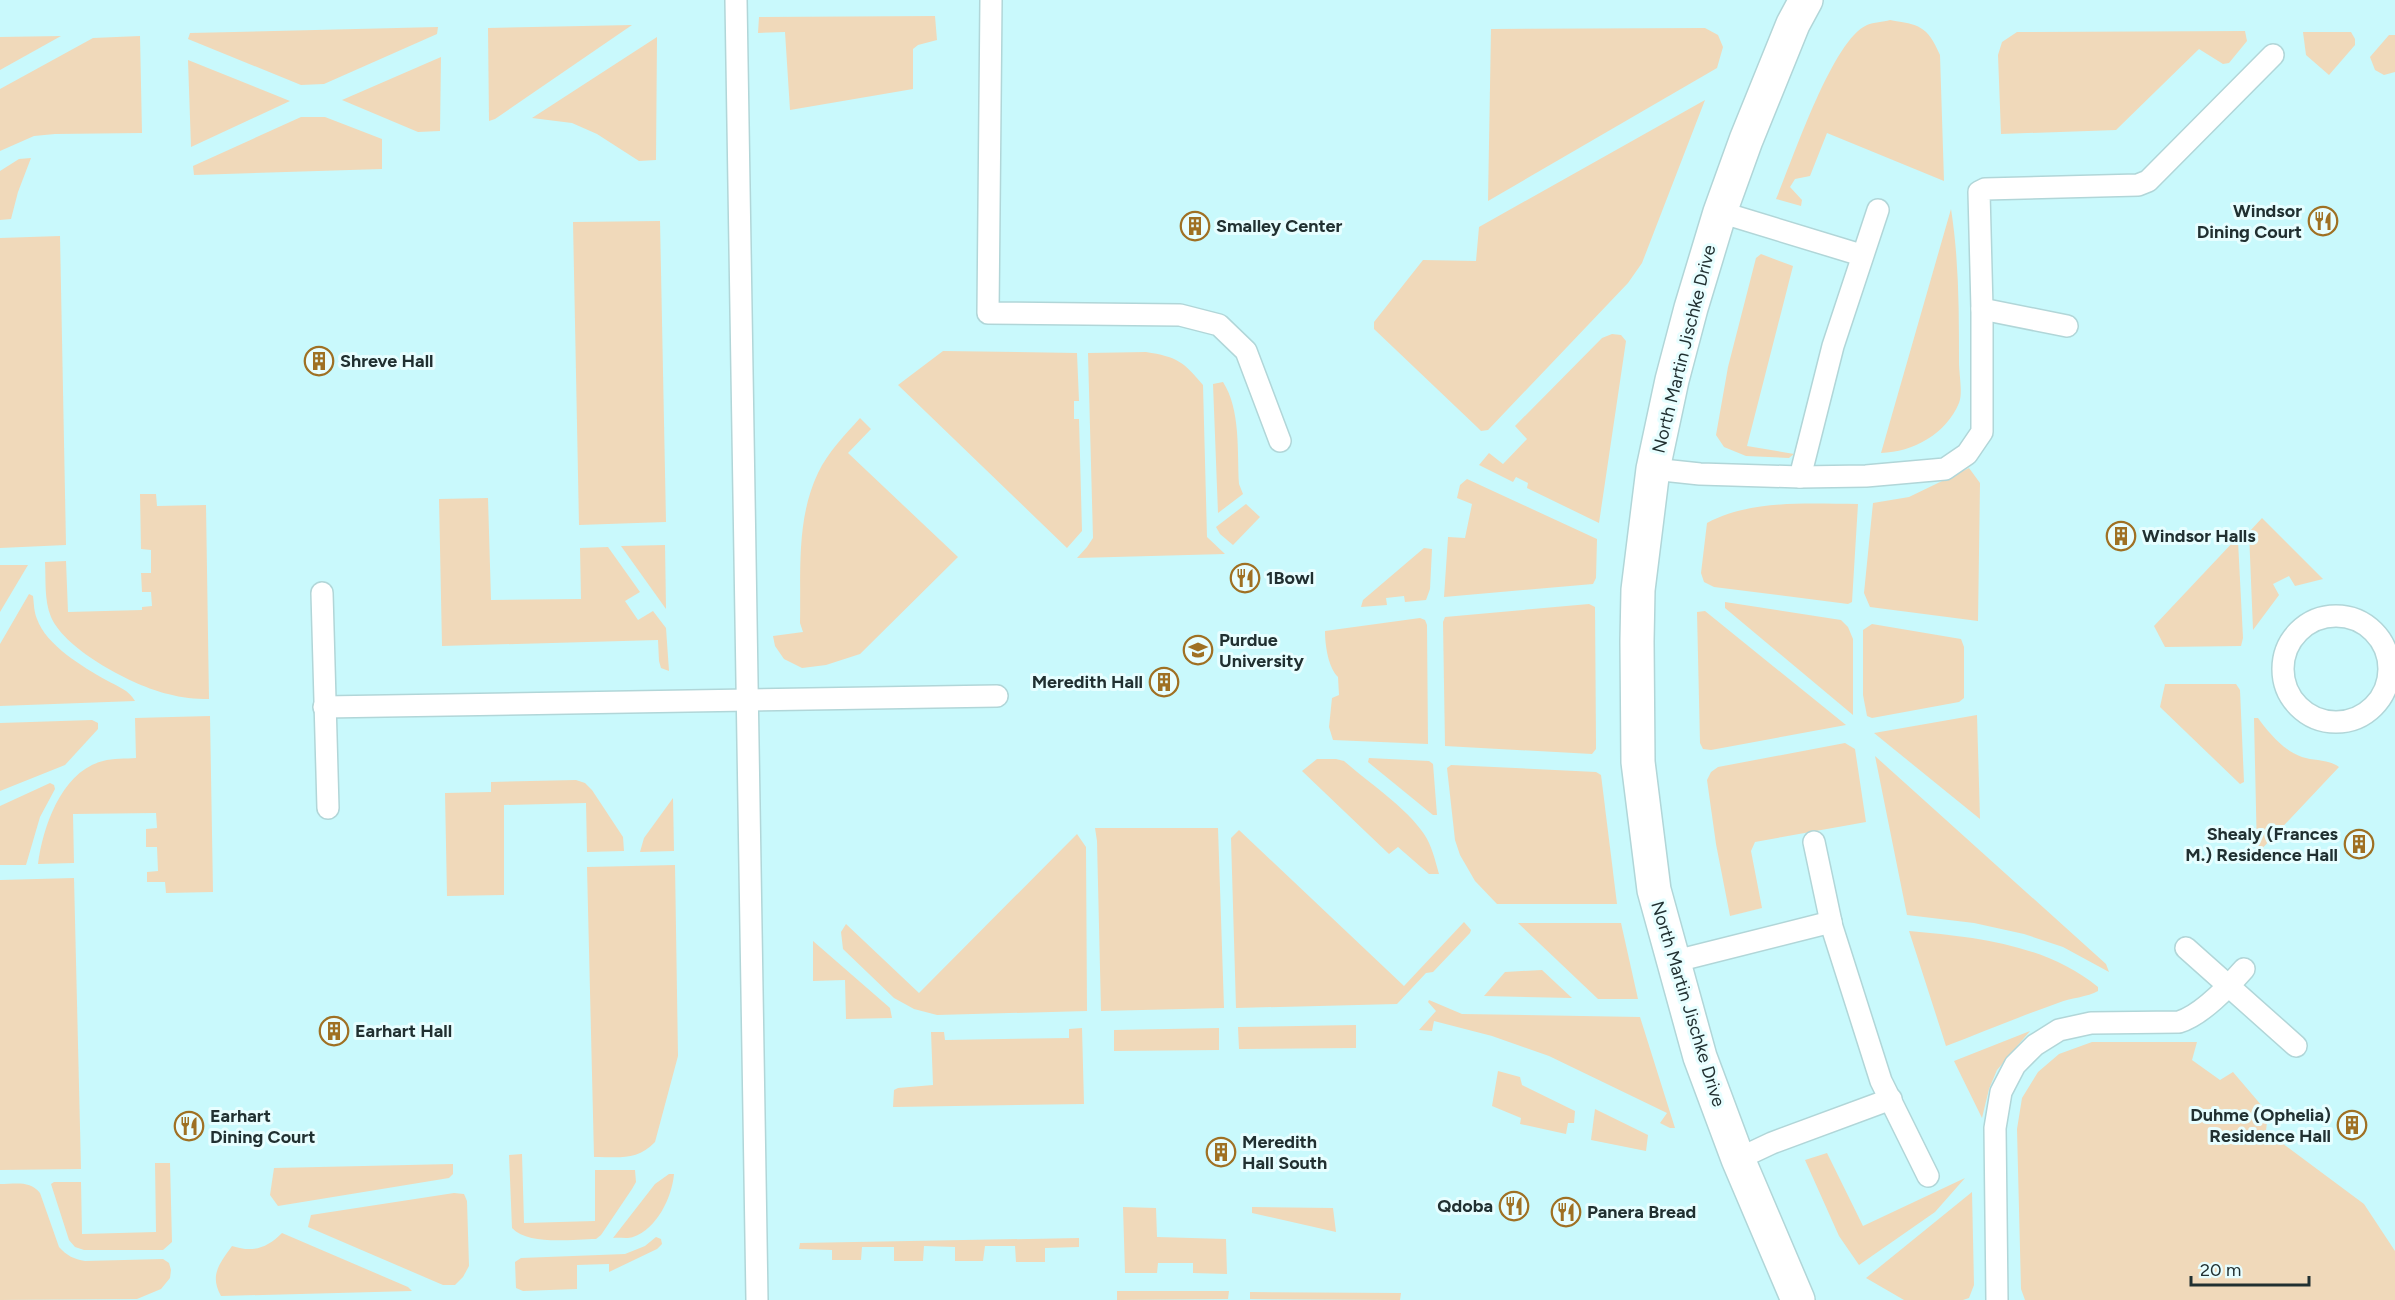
<svg xmlns="http://www.w3.org/2000/svg" width="2395" height="1300" font-family="Figtree,sans-serif">
<style>
.built{fill:#c9f9fc}
.green{fill:#f0d9ba}
.lines{fill:none;stroke-linecap:round;stroke-linejoin:round}
.service-casing{stroke:#b1d6d8;stroke-width:24}
.minor-casing{stroke:#b1d6d8;stroke-width:36}
.service{stroke:#fff;stroke-width:21}
.minor{stroke:#fff;stroke-width:33}
.labels{text-anchor:middle;dominant-baseline:central;stroke-width:6;stroke-linejoin:round;paint-order:stroke}
.poi-label{font-size:18px;font-weight:bold;fill:#213031;stroke:#e7feff;text-anchor:start}
.street-label{font-size:18px;fill:#213031;stroke:#e7feff}
</style>
<rect width="100%" height="100%" fill="#e7feff"/>
<rect class="built" x="0" y="0" width="2395" height="1300"/>
<g class="green">
<polygon points="935,16 937,40 918,45 913,49 913,89 790,110 785,32 758,33 759,17"/>
<path d="M1890,20C1919,25 1927,25 1940,55L1944,181L1827,133L1810,176L1795,179L1790,187L1802,200L1801,206L1776,199C1792,162 1832,40 1867,25C1874,22 1883,22 1890,20Z"/>
<polygon points="632,25 495,119 489,121 488,28"/>
<polygon points="438,27 437,34 324,84 301,85 188,39 190,33"/>
<polygon points="1705,28 1718,35 1723,47 1717,68 1488,201 1491,29"/>
<polygon points="2245,31 2247,41 2229,63 2223,64 2199,49 2116,130 2001,134 1998,55 2002,42 2017,32"/>
<polygon points="2303,32 2351,32 2355,39 2355,45 2329,75 2306,55"/>
<polygon points="2389,35 2395,35 2395,72 2384,75 2375,70 2370,57"/>
<polygon points="61,36 0,70 0,37"/>
<polygon points="140,36 142,133 55,134 34,136 0,151 0,89 93,38"/>
<polygon points="657,37 656,160 639,161 597,134 572,123 532,118"/>
<polygon points="441,57 440,131 418,132 342,100"/>
<polygon points="188,60 290,101 191,147"/>
<polygon points="1705,100 1642,263 1628,283 1488,430 1481,431 1477,427 1374,329 1374,322 1423,260 1476,261 1479,227"/>
<polygon points="301,117 325,117 382,139 382,169 194,175 193,166"/>
<polygon points="31,158 18,192 11,219 0,220 0,171 19,159"/>
<path d="M1951,209C1959,260 1959,311 1959,362C1959,374 1963,393 1959,403C1946,434 1913,452 1881,453Z"/>
<polygon points="660,221 666,522 579,525 573,222"/>
<polygon points="60,236 66,545 0,548 0,238"/>
<polygon points="1761,254 1793,266 1747,446 1794,454 1789,458 1746,456 1724,447 1716,435 1728,367 1756,258"/>
<polygon points="1612,334 1621,335 1626,341 1599,523 1527,488 1528,483 1516,477 1513,482 1479,465 1489,453 1503,464 1527,439 1515,426 1602,338"/>
<polygon points="943,351 1077,353 1079,401 1074,401 1074,419 1079,419 1082,531 1067,548 898,385"/>
<path d="M1146,352C1177,357 1183,361 1203,385L1207,537L1225,554L1077,558L1087,547L1093,538L1088,353Z"/>
<path d="M1223,382C1241,410 1237,452 1239,484L1243,494L1218,513L1213,384Z"/>
<path d="M860,418L871,429L848,453L958,557L860,654L826,665L802,668L784,659L775,646L773,636L803,632L800,623C801,572 796,519 818,473C828,452 845,435 860,418Z"/>
<polygon points="1969,468 1980,483 1978,621 1870,607 1864,593 1873,503 1909,497"/>
<polygon points="1467,479 1597,539 1596,578 1593,584 1444,597 1448,537 1465,538 1472,504 1457,498 1460,485"/>
<path d="M140,494H156L157,506L206,505L209,699C195,699 182,698 168,694C134,686 66,651 51,617C44,600 46,580 45,562L66,561L68,612L142,610V607L152,606L151,592H142L141,573H151V550L141,549Z"/>
<polygon points="488,498 491,600 581,599 580,548 608,547 640,592 625,601 638,620 653,611 666,628 669,671 661,668 659,661 658,640 442,646 439,499"/>
<polygon points="1246,504 1260,517 1233,545 1220,534 1216,527"/>
<path d="M1858,504L1852,602L1848,604L1714,587L1704,582L1701,573L1707,523C1751,499 1809,504 1858,504Z"/>
<polygon points="2262,518 2323,579 2295,586 2289,576 2273,584 2279,595 2253,630 2249,532"/>
<polygon points="2235,540 2238,541 2243,638 2241,646 2165,647 2154,626"/>
<polygon points="665,545 666,609 621,546"/>
<polygon points="1424,548 1432,549 1430,589 1426,600 1405,602 1404,596 1386,598 1387,605 1361,607 1363,600"/>
<polygon points="0,565 28,565 0,612"/>
<path d="M29,594L33,596C34,604 34,612 37,619C46,645 83,667 106,680C117,686 129,690 135,701L0,706V644Z"/>
<polygon points="1725,602 1841,620 1848,627 1853,639 1853,715 1725,608"/>
<polygon points="1589,604 1595,607 1596,743 1596,749 1592,754 1445,746 1443,622 1445,617"/>
<polygon points="1705,611 1846,725 1711,750 1703,749 1700,743 1697,612"/>
<path d="M1420,618L1425,620L1427,625L1428,744L1333,740L1329,727L1332,698L1339,695L1338,677C1328,667 1325,645 1325,631Z"/>
<polygon points="1872,624 1961,639 1964,647 1964,698 1959,702 1872,718 1867,716 1863,695 1863,630"/>
<polygon points="2165,684 2236,684 2240,690 2244,782 2240,784 2160,707"/>
<polygon points="1977,715 1980,819 1874,733"/>
<path d="M210,716L213,892L166,893L165,882H147V872L158,871L157,847H146V829L157,828L156,813L73,814L74,863L38,864C43,826 62,771 103,761C113,758 126,759 136,758L135,718Z"/>
<path d="M2254,718H2258C2269,733 2284,751 2302,757C2314,761 2328,759 2339,767L2257,854Z"/>
<polygon points="92,720 98,723 98,729 65,765 0,791 0,723"/>
<polygon points="1845,743 1855,749 1866,822 1755,842 1751,851 1762,908 1730,916 1716,844 1707,780 1711,772 1718,767"/>
<polygon points="1875,756 2106,964 2109,972 2063,947 2024,934 1974,923 1907,915"/>
<polygon points="1369,758 1429,761 1433,764 1437,815 1433,815 1368,762"/>
<path d="M1317,759H1336L1344,761C1369,783 1406,807 1424,834C1432,846 1435,860 1439,874H1429L1398,847L1389,854L1302,771Z"/>
<polygon points="1451,765 1596,772 1601,775 1617,904 1497,904 1475,881 1460,855 1455,840 1447,768"/>
<polygon points="576,780 585,783 592,790 623,837 624,851 587,852 586,803 504,805 504,895 447,896 445,793 491,792 491,782"/>
<polygon points="50,783 54,785 55,789 40,817 26,865 0,865 0,806"/>
<polygon points="673,798 674,851 640,852 644,838"/>
<polygon points="1095,828 1218,828 1224,1008 1101,1011 1097,841"/>
<polygon points="1239,830 1404,986 1464,922 1471,930 1470,933 1433,972 1426,973 1397,1004 1236,1008 1231,838"/>
<polygon points="1077,834 1086,847 1087,1011 937,1015 914,1009 894,998 843,949 841,932 846,924 919,993"/>
<path d="M675,865L678,1056L655,1142C637,1161 619,1157 594,1157L587,867Z"/>
<polygon points="74,878 81,1169 0,1170 0,880"/>
<polygon points="1518,923 1621,923 1638,999 1598,999"/>
<path d="M1909,931C1975,937 2045,944 2098,987V991C2088,997 2070,998 2058,1003C2021,1016 1983,1032 1946,1046Z"/>
<polygon points="813,941 890,1008 892,1018 846,1019 845,980 813,981"/>
<polygon points="1542,970 1572,998 1484,996 1505,972"/>
<polygon points="1429,1000 1462,1014 1640,1017 1675,1128 1670,1128 1660,1123 1667,1113 1549,1056 1492,1036 1434,1021 1432,1031 1419,1030 1436,1011 1428,1002"/>
<polygon points="1356,1025 1356,1048 1239,1049 1238,1027"/>
<polygon points="1082,1028 1084,1104 893,1107 894,1090 898,1088 933,1085 931,1032 944,1032 945,1040 1069,1038 1069,1029"/>
<polygon points="1219,1028 1219,1050 1114,1051 1114,1030"/>
<polygon points="2030,1031 1997,1070 1989,1089 1982,1118 1954,1061"/>
<polygon points="2092,1042 2197,1042 2192,1060 2220,1080 2233,1072 2268,1113 2266,1131 2364,1204 2395,1251 2395,1300 2025,1300 2021,1289 2017,1129 2022,1098 2038,1072 2059,1054"/>
<polygon points="1498,1071 1520,1077 1522,1085 1575,1111 1574,1123 1568,1123 1566,1134 1520,1124 1521,1118 1492,1106"/>
<polygon points="1595,1109 1648,1135 1646,1151 1591,1140"/>
<polygon points="1827,1153 1863,1226 1965,1178 1935,1212 1859,1265 1839,1236 1805,1160"/>
<path d="M522,1154L524,1223L595,1221V1170H635L636,1182L632,1189L601,1235L596,1239C572,1239 529,1246 512,1228L509,1155Z"/>
<polygon points="155,1163 170,1163 172,1242 163,1250 84,1250 75,1247 69,1240 51,1184 54,1182 81,1182 82,1234 156,1232"/>
<polygon points="453,1164 453,1174 449,1178 278,1206 270,1195 274,1168"/>
<path d="M669,1174H674C672,1197 657,1229 633,1237C627,1239 619,1237 613,1238L655,1184Z"/>
<path d="M0,1184C15,1184 30,1180 40,1193L59,1247C67,1256 74,1259 85,1261L163,1259L169,1263L171,1270L170,1278L161,1289L137,1299L0,1300Z"/>
<polygon points="1972,1192 1974,1285 1969,1298 1963,1300 1904,1300 1866,1278"/>
<polygon points="454,1193 464,1194 467,1201 469,1266 463,1277 455,1285 443,1285 308,1227 311,1215"/>
<polygon points="1123,1207 1156,1208 1157,1237 1226,1239 1227,1274 1193,1273 1193,1263 1158,1263 1157,1273 1125,1273"/>
<polygon points="1252,1207 1333,1208 1336,1232 1252,1213"/>
<path d="M282,1233L408,1287L412,1291L221,1296C209,1275 220,1263 232,1246C253,1253 267,1248 282,1233Z"/>
<polygon points="656,1237 661,1239 662,1244 657,1249 609,1272 609,1264 577,1265 577,1289 523,1291 516,1288 515,1262 521,1258 625,1254 645,1246"/>
<polygon points="1079,1238 1079,1247 1045,1248 1045,1262 1016,1262 1015,1246 985,1246 983,1261 955,1261 955,1247 924,1246 923,1261 894,1261 894,1247 862,1247 861,1260 832,1260 832,1250 799,1249 800,1243"/>
<polygon points="1117,1291 1229,1291 1228,1299 1117,1300"/>
<polygon points="1250,1292 1401,1293 1400,1300 1250,1299"/>
</g>
<g class="lines">
<g class="service-casing">
<g id="service">
<polyline points="736,0 757,1300"/>
<polyline points="991,0 988,313 1180,315 1219,325 1246,351 1280,441"/>
<polyline points="1720,212 1861,255"/>
<polyline points="1982,309 2067,326"/>
<polyline points="1653,469 1700,474 1800,477 1866,476 1945,469 1967,454 1982,432 1982,309 1979,192 1985,189 2138,185 2148,181 2273,55"/>
<polyline points="1800,477 1833,346 1878,210"/>
<polyline points="322,593 328,808"/>
<circle cx="2336" cy="669" r="53"/>
<polyline points="324,707 997,696"/>
<polyline points="1814,842 1832,927 1881,1081 1928,1176"/>
<polyline points="2186,948 2296,1046"/>
<polyline points="1672,962 1831,922"/>
<polyline points="1738,1159 1772,1143 1891,1099"/>
<path d="M1997,1300L1995,1128L2001,1092L2015,1065L2035,1045L2059,1030L2091,1023L2179,1022C2202,1015 2228,987 2244,969"/>
</g>
</g>
<g class="minor-casing">
<polyline id="minor" points="1798,1300 1738,1159 1700,1057 1654,890 1638,762 1637,641 1638,590 1653,469 1672,380 1691,308 1720,212 1746,140 1793,24 1806,0"/>
</g>
<use href="#service" class="service"/>
<use href="#minor" class="minor"/>
</g>
<defs>
<g id="restaurant-ring" transform="scale(1.5)"><circle r="9.5" fill="#e7feff" stroke="#9f7023" stroke-width="1.5"/><path d="M-5-6h1v4h1v-4h1v4h1v-4h1v5L-1.5 .5V6h-2V.5L-5-1ZM5-6V6H3V1.5H1.5Q1.5-4 5-6Z" fill="#9f7023"/></g>
<g id="building-ring" transform="scale(1.5)"><circle r="9.5" fill="#e7feff" stroke="#9f7023" stroke-width="1.5"/><path d="M-4-6H4V6H1V3H-1V6H-4ZM-2.5-4.3h1.7v1.8h-1.7ZM.8-4.3h1.7v1.8H.8ZM-2.5-1h1.7V.8h-1.7ZM.8-1h1.7V.8H.8Z" fill="#9f7023"/></g>
<g id="university-ring" transform="scale(1.5)"><circle r="9.5" fill="#e7feff" stroke="#9f7023" stroke-width="1.5"/><path d="M0-5L7-2L0 1L-7-2ZM-4 1L0 2.5L4 1V4Q0 6-4 4Z" fill="#9f7023"/></g>
</defs>
<g fill-rule="evenodd">
<use href="#restaurant-ring" x="2323" y="221"/>
<use href="#building-ring" x="1195" y="226"/>
<use href="#building-ring" x="319" y="361"/>
<use href="#building-ring" x="2121" y="536"/>
<use href="#restaurant-ring" x="1245" y="578"/>
<use href="#university-ring" x="1198" y="650"/>
<use href="#building-ring" x="1164" y="682"/>
<use href="#building-ring" x="2359" y="844"/>
<use href="#building-ring" x="334" y="1031"/>
<use href="#building-ring" x="2352" y="1125"/>
<use href="#restaurant-ring" x="189" y="1126"/>
<use href="#building-ring" x="1221" y="1152"/>
<use href="#restaurant-ring" x="1514" y="1206"/>
<use href="#restaurant-ring" x="1566" y="1212"/>
</g>
<g class="labels">
<g class="poi-label">
<text x="2302" y="211" text-anchor="end">Windsor<tspan x="2302" dy="21">Dining Court</tspan></text>
<text x="1216" y="226">Smalley Center</text>
<text x="340" y="361">Shreve Hall</text>
<text x="2142" y="536">Windsor Halls</text>
<text x="1266" y="578">1Bowl</text>
<text x="1219" y="640">Purdue<tspan x="1219" dy="21">University</tspan></text>
<text x="1143" y="682" text-anchor="end">Meredith Hall</text>
<text x="2338" y="834" text-anchor="end">Shealy (Frances<tspan x="2338" dy="21">M.) Residence Hall</tspan></text>
<text x="355" y="1031">Earhart Hall</text>
<text x="2331" y="1115" text-anchor="end">Duhme (Ophelia)<tspan x="2331" dy="21">Residence Hall</tspan></text>
<text x="210" y="1116">Earhart<tspan x="210" dy="21">Dining Court</tspan></text>
<text x="1242" y="1142">Meredith<tspan x="1242" dy="21">Hall South</tspan></text>
<text x="1493" y="1206" text-anchor="end">Qdoba</text>
<text x="1587" y="1212">Panera Bread</text>
</g>
<g class="street-label">
<text transform="translate(1684 349) rotate(-76)">North Martin Jischke Drive</text>
<text transform="translate(1688 1004) rotate(73)">North Martin Jischke Drive</text>
</g>
</g>
<path d="M2191 1276v9h118v-9" fill="none" stroke="#213031" stroke-width="3"/>
<text x="2200" y="1276" font-size="18" fill="#213031" stroke="#e7feff" stroke-width="4.5" paint-order="stroke">20 m</text>
</svg>
